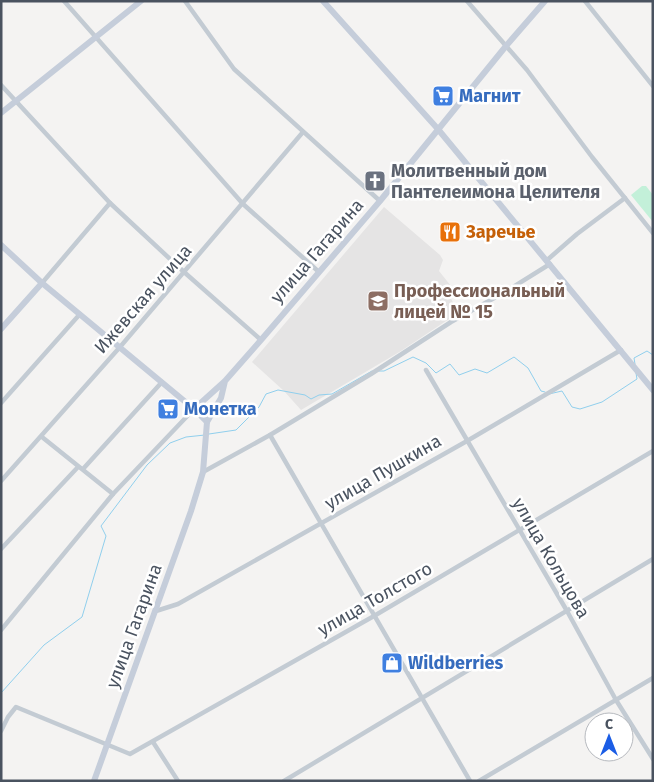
<svg xmlns="http://www.w3.org/2000/svg" width="654" height="782" font-family="'Fira Sans',sans-serif">
<style>
.education{fill:#e5e4e4}
.green{fill:#c3f0d9}
.lines{fill:none;stroke-linecap:round;stroke-linejoin:round}
.stream{stroke:#90cfed;stroke-width:1}
.minor{stroke:#c3cbd3;stroke-width:4.5}
.secondary{stroke:#c5cdda;stroke-width:6}
.labels{text-anchor:middle;dominant-baseline:central;stroke-width:5;stroke-linejoin:round;paint-order:stroke}
.shop-label{font-size:18px;font-weight:bold;fill:#366cbe;stroke:#fff;text-anchor:start}
.worship-label{font-size:18px;font-weight:bold;fill:#5b616d;stroke:#fff;text-anchor:start}
.food-label{font-size:18px;font-weight:bold;fill:#c56008;stroke:#fff;text-anchor:start}
.street-label{font-size:18px;fill:#4a5360;stroke:#fff}
.education-label{font-size:18px;font-weight:bold;fill:#785e54;stroke:#fff;text-anchor:start}
</style>
<rect width="100%" height="100%" fill="#f4f3f2"/>
<polygon class="education" points="384,207 440,255 443,260 439,271 451,286 447,290 458,313 401,351 301,410 284,391 252,362"/>
<polygon class="green" points="642,186 646,186 653,195 653,222 631,195"/>
<g class="lines">
<g class="stream">
<polyline points="635,364 634,358 647,351 653,355"/>
<polyline points="379,371 384,371 413,357 426,363 436,373 450,364 459,375 475,369 487,373 514,357 528,368 541,391 545,392"/>
<polyline points="549,394 562,391 572,407 580,409 602,402 637,379 636,373"/>
<polyline points="209,434 236,430 259,407 266,394 278,390 305,395 311,399 319,395 332,394 372,371"/>
<polyline points="1,693 44,645 82,617 106,536 101,526 147,465 170,443 186,437 205,435"/>
</g>
<g class="minor">
<polyline points="64,1 243,204 319,272"/>
<polyline points="185,1 234,69 380,201"/>
<polyline points="467,1 527,70 592,157 653,233"/>
<polyline points="585,1 653,86"/>
<polyline points="1,85 110,203 184,272 261,340"/>
<polyline points="546,261 577,234 625,198"/>
<polyline points="42,283 110,203"/>
<polyline points="426,370 567,611 616,700 653,759"/>
<polyline points="1,403 80,314"/>
<polyline points="270,435 470,781"/>
<polyline points="42,437 113,494"/>
<polyline points="83,469 162,382"/>
<polyline points="203,472 270,435 371,374 451,322 505,292 550,264"/>
<polyline points="1,481 120,347 303,132"/>
<polyline points="1,549 78,467"/>
<polyline points="156,611 178,604 467,441 621,350"/>
<polyline points="1,630 113,494 194,409"/>
<polyline points="1,731 8,717 16,707 130,754 374,616 653,451"/>
<polyline points="153,742 178,781"/>
<polyline points="284,781 653,559"/>
<polyline points="479,781 653,678"/>
</g>
<g class="secondary">
<polyline points="323,1 437,128 653,390"/>
<polyline points="1,113 141,1"/>
<polyline points="1,245 42,283 194,409"/>
<polyline points="1,329 42,283"/>
<polyline points="225,381 221,398 207,422 194,409 225,381 261,340 380,201 506,46 545,1"/>
<polyline points="94,781 191,511 203,472 207,422"/>
</g>
</g>
<defs>
<g id="supermarket-square" transform="scale(1.125)"><rect x="-9" y="-9" width="18" height="18" rx="4" fill="#3f7fe0" stroke="#fff"/><path d="M-6-5.5h2.5l.6 2H6L4.5 2H-2.5L-4.4-4H-6ZM-1.5 3.2a1.3 1.3 0 1 0 .1 0ZM3 3.2a1.3 1.3 0 1 0 .1 0Z" fill="#fff"/></g>
<g id="church-square" transform="scale(1.125)"><rect x="-9" y="-9" width="18" height="18" rx="4" fill="#6b7280" stroke="#fff"/><path d="M-1.2-6h2.4v3.5h3.3v2.4h-3.3V6h-2.4V-.1h-3.3v-2.4h3.3Z" fill="#fff"/></g>
<g id="restaurant-square" transform="scale(1.125)"><rect x="-9" y="-9" width="18" height="18" rx="4" fill="#e8710a" stroke="#fff"/><path d="M-5-6h1v4h1v-4h1v4h1v-4h1v5L-1.5 .5V6h-2V.5L-5-1ZM5-6V6H3V1.5H1.5Q1.5-4 5-6Z" fill="#fff"/></g>
<g id="university-square" transform="scale(1.125)"><rect x="-9" y="-9" width="18" height="18" rx="4" fill="#8d6e63" stroke="#fff"/><path d="M0-5L7-2L0 1L-7-2ZM-4 1L0 2.5L4 1V4Q0 6-4 4Z" fill="#fff"/></g>
<g id="shop-square" transform="scale(1.125)"><rect x="-9" y="-9" width="18" height="18" rx="4" fill="#3f7fe0" stroke="#fff"/><path d="M-5-2.5h2.3a2.7 3.5 0 0 1 5.4 0H5L5.5 6h-11ZM-1.5-2.5h3a1.5 2.3 0 0 0-3 0Z" fill="#fff"/></g>
</defs>
<g fill-rule="evenodd">
<use href="#supermarket-square" x="443" y="96"/>
<use href="#church-square" x="375" y="181"/>
<use href="#restaurant-square" x="450" y="232"/>
<use href="#university-square" x="378" y="301"/>
<use href="#supermarket-square" x="168" y="409"/>
<use href="#shop-square" x="392" y="663"/>
</g>
<g class="labels">
<g class="shop-label">
<text x="459" y="96">Магнит</text>
<text x="184" y="409">Монетка</text>
<text x="408" y="663">Wildberries</text>
</g>
<g class="worship-label">
<text x="391" y="171">Молитвенный дом<tspan x="391" dy="21">Пантелеимона Целителя</tspan></text>
</g>
<g class="food-label">
<text x="466" y="232">Заречье</text>
</g>
<g class="street-label">
<text transform="translate(317 251) rotate(-49)">улица Гагарина</text>
<text transform="translate(143 299) rotate(-49)">Ижевская улица</text>
<text transform="translate(383 472) rotate(-30)">улица Пушкина</text>
<text transform="translate(551 558) rotate(60)">улица Кольцова</text>
<text transform="translate(375 599) rotate(-30)">улица Толстого</text>
<text transform="translate(134 626) rotate(-70)">улица Гагарина</text>
</g>
<g class="education-label">
<text x="394" y="291">Профессиональный<tspan x="394" dy="21">лицей № 15</tspan></text>
</g>
</g>
<rect width="654" height="782" fill="none" stroke="#4a5360" stroke-width="5"/>
<g transform="translate(609 737)"><circle r="24" fill="#ffffff" stroke="#b7babf"/>
<path d="M0-4L9 19L0 12L-9 19Z" fill="#1b5de5"/>
<text y="-8" font-size="14" font-weight="bold" text-anchor="middle" fill="#4a5360">С</text>
</g>
</svg>
